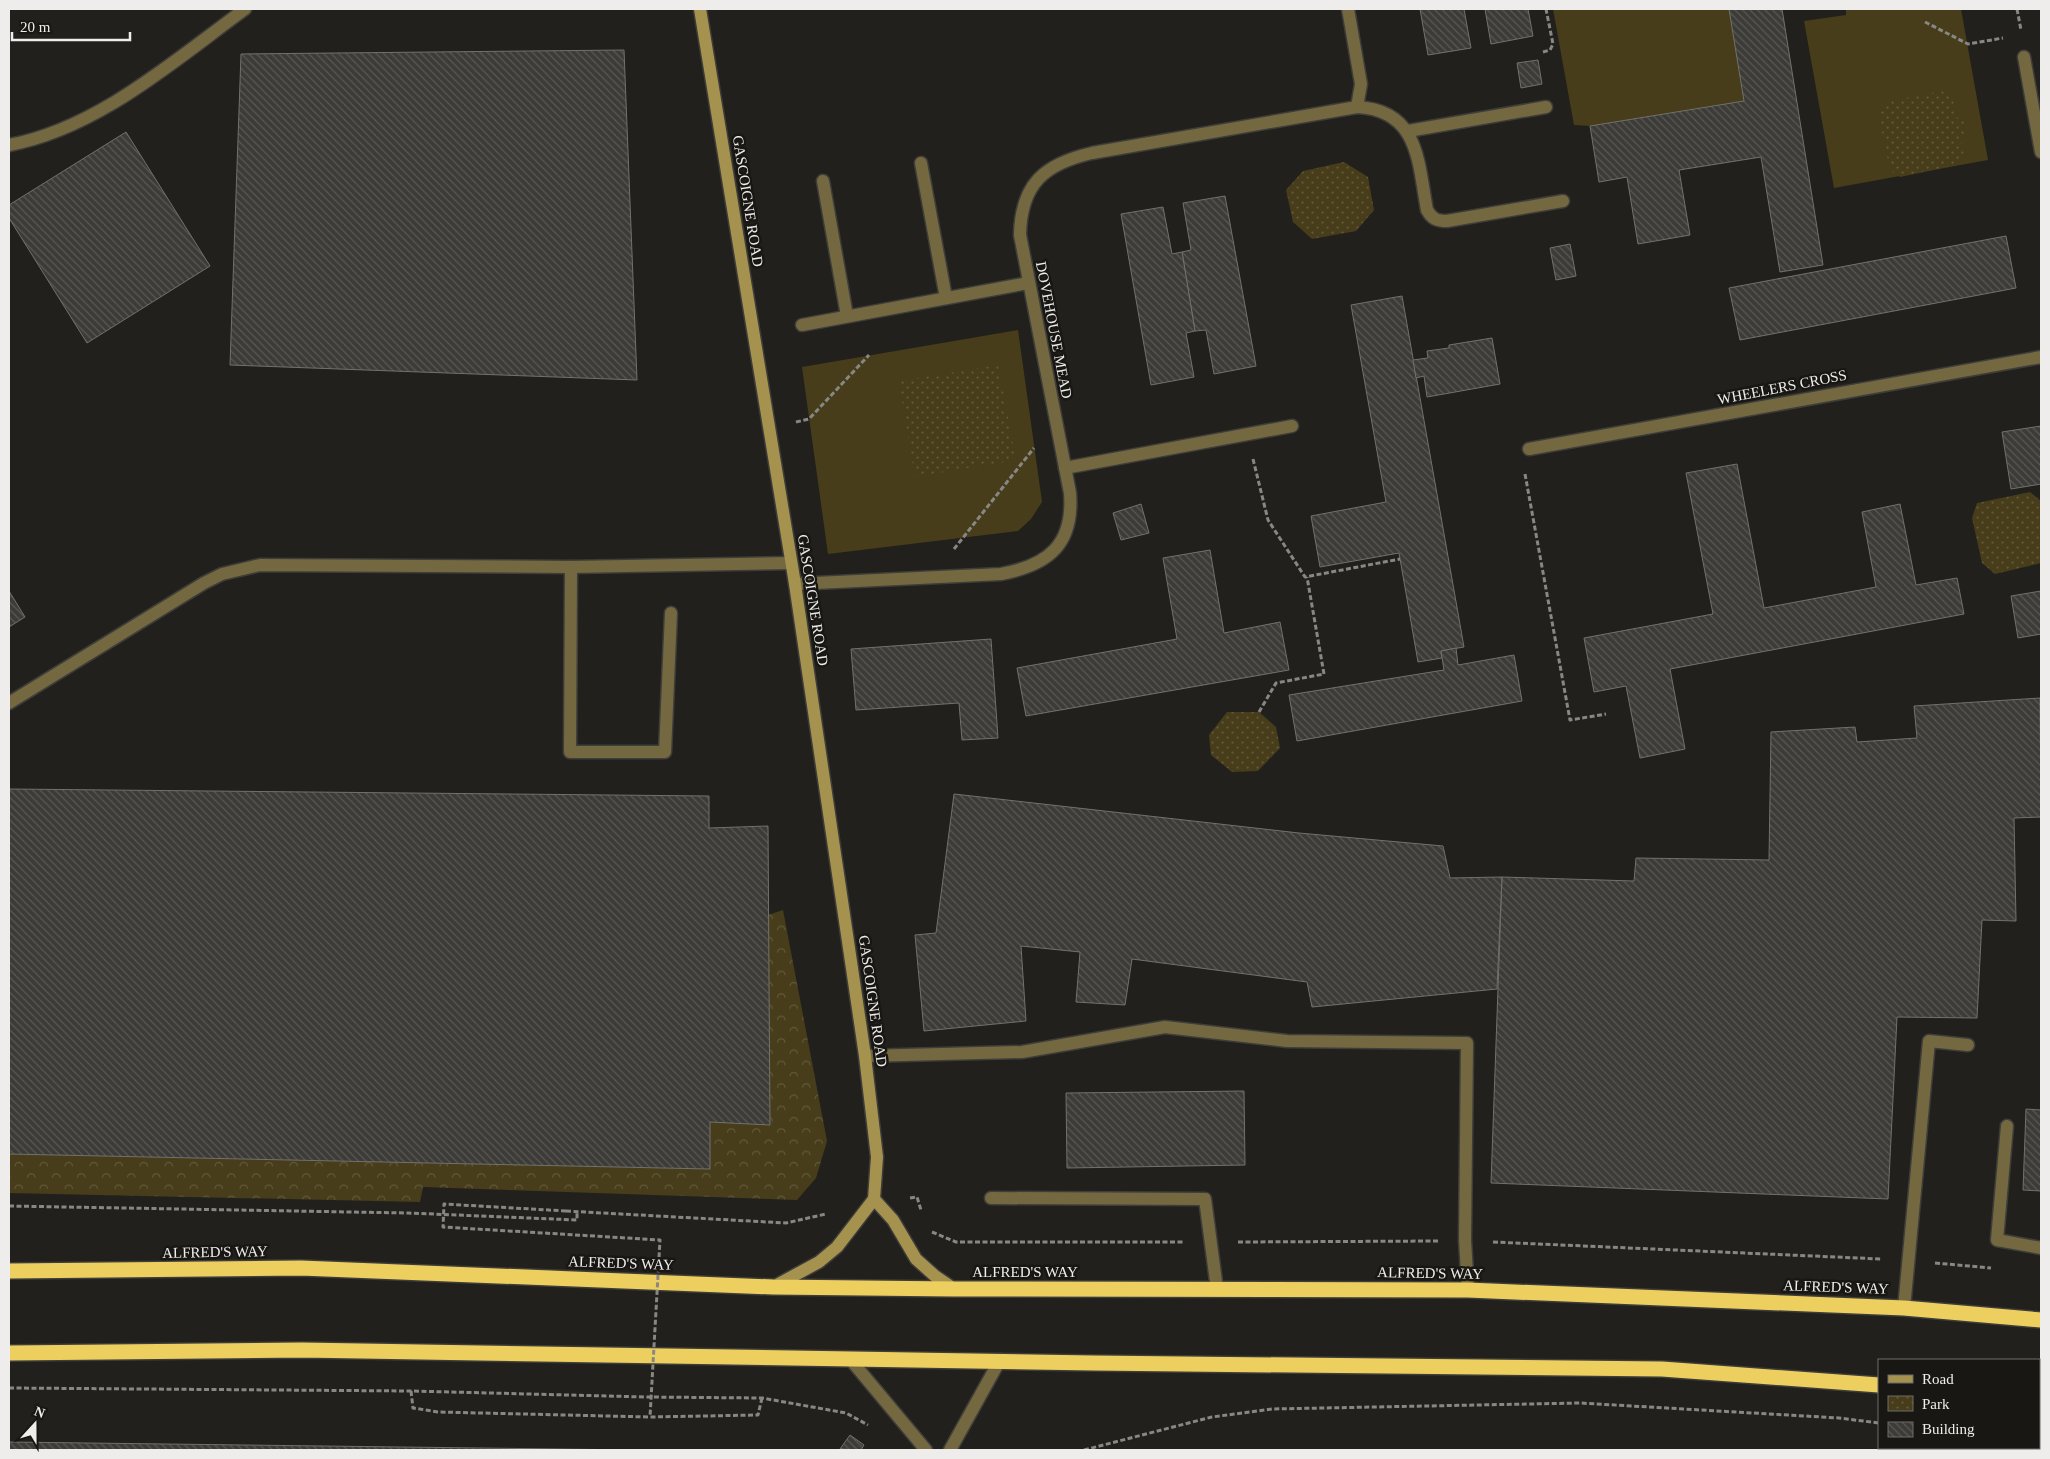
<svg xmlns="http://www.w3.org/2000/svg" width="2050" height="1459" font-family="'Times New Roman',serif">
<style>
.green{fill:#473d1a}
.forest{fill:url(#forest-crowns)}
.park{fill:url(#park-dots)}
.building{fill:url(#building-back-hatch);stroke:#73716d}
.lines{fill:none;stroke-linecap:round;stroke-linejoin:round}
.lane-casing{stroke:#3e3d39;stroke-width:15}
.street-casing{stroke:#3e3d39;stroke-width:15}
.secondary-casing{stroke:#3e3d39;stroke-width:15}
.highway-casing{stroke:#3e3d39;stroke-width:18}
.path{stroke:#888784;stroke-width:3;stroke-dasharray:5 2.5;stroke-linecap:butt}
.lane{stroke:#746840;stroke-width:12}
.street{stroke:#746840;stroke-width:12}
.secondary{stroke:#a4924e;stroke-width:12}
.highway{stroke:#edcf60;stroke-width:15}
.path-bridge{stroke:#888784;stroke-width:3;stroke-dasharray:5 2.5;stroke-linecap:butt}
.labels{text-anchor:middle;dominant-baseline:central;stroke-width:5;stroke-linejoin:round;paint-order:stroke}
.street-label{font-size:15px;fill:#eeedeb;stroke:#181713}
</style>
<defs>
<pattern id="forest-crowns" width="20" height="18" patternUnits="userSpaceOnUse" patternTransform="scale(1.25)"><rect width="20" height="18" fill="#473d1a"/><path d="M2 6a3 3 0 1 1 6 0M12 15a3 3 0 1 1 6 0" fill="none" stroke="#62593b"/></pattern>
<pattern id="park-dots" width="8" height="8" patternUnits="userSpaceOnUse" patternTransform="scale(1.25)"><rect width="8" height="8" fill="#473d1a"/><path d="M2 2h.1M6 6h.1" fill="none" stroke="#62593b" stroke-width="1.8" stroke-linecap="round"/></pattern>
<pattern id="building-back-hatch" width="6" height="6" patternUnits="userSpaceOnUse" patternTransform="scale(1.25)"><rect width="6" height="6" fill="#3c3b37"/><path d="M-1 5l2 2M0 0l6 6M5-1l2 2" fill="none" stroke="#585854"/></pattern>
</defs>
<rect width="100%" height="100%" fill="#21201c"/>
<g class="green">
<polygon points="1553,9 1729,9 1744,101 1590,126 1574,125"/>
<polygon points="1846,9 1961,9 1988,160 1834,188 1804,21 1846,15"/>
<polygon points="1018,330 1042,502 1031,519 1018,531 828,554 802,367"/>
</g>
<polygon class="forest" points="783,910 827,1141 816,1178 797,1200 423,1187 420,1202 9,1193 9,1154 710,1169 710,1122 768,915"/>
<g class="park">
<polygon points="1942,91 1953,99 1957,118 1964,117 1968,134 1961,136 1964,156 1957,165 1900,177 1890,170 1878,113 1885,102"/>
<polygon points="1344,162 1368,177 1374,210 1356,231 1312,239 1293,222 1286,190 1303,171"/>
<polygon points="998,365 1016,460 915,477 899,381"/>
<polygon points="2030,492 2041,501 2041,563 1995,574 1982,563 1972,518 1977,503"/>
<polygon points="1227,712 1259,712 1276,727 1280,748 1258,771 1232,772 1211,755 1209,735"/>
</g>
<g class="building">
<polygon points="1420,9 1464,9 1471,48 1428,55"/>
<polygon points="1485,9 1528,9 1533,36 1491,44"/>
<polygon points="1729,9 1782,9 1823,265 1780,272 1761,157 1679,170 1690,235 1638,244 1627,177 1599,182 1590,126 1744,101"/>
<polygon points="624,50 637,380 230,365 241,54"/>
<polygon points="1538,60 1542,84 1521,88 1517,63"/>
<polygon points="126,132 210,266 87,343 9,218 9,205"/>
<polygon points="1225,196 1256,366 1214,374 1206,330 1195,331 1182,252 1191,250 1183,203"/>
<polygon points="1163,207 1172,254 1182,252 1195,331 1186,333 1194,377 1151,385 1121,214"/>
<polygon points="2006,236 2016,288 1740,340 1729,288"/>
<polygon points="1570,244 1576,276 1556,280 1550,248"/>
<polygon points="1402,296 1464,647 1441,651 1442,658 1418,662 1399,553 1320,567 1311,516 1386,502 1351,305"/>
<polygon points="1492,338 1500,384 1427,397 1424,376 1416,378 1413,360 1428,358 1427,351 1449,348 1449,345"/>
<polygon points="2041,426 2041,484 2011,489 2002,432"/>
<polygon points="1737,464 1764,608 1876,587 1862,512 1900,504 1916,585 1957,578 1964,614 1670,669 1685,749 1640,758 1626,686 1594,692 1584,638 1713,614 1686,473"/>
<polygon points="1141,504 1149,533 1121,540 1113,513"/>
<polygon points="1210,550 1224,633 1280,622 1289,670 1026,716 1017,668 1177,639 1163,558"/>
<polygon points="9,591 25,617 9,627"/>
<polygon points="2041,591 2041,634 2018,638 2011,596"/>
<polygon points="991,639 998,738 962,740 959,703 856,710 851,649"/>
<polygon points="1456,648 1458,665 1514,655 1522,701 1297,741 1289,695 1444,670 1441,651"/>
<polygon points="2040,698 2041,817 2014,818 2016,921 1982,920 1977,1018 1897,1017 1888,1199 1491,1183 1502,877 1634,881 1636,858 1769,860 1771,732 1855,727 1857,742 1917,738 1914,706"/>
<polygon points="9,789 709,796 709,828 768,826 770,1125 710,1122 710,1169 9,1154"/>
<polygon points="954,794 1299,833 1443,846 1450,878 1502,877 1497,989 1312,1007 1307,982 1132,959 1125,1005 1076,1002 1080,952 1021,946 1026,1021 924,1031 915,935 936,933"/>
<polygon points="1244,1091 1245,1165 1067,1168 1066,1093"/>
<polygon points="2026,1109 2041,1110 2041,1191 2023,1190"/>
<polygon points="850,1435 864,1445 861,1450 840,1449"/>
<polygon points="9,1442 636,1450 637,1450 9,1450"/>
</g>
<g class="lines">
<g class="lane-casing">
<g id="lane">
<path d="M1348,9L1361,84L1357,107C1419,110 1418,162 1427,210C1432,219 1437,221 1447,221L1563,201"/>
<polyline points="1408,131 1546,107"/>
<path d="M9,145C97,129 175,60 245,9"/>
<polyline points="921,163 946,298"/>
<polyline points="823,181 847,316"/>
<polyline points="802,325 1028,283"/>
<polyline points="1065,468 1292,426"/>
<polyline points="571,567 570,752 665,752 671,613"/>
<polyline points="9,703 204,583 222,574 260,565 571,567 791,563"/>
<polyline points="865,1056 1022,1052 1165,1027 1287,1041 1467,1043 1465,1240 1468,1290"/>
<polyline points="2007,1126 1997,1240 2041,1248"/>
<polyline points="991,1198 1205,1199 1217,1289"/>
<polyline points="1904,1308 1929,1041 1968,1045"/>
</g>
</g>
<g class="street-casing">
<g id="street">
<polyline points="2024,57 2041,152"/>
<polyline points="1529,449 2041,357"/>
<path d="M795,584L1001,574C1049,565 1074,544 1070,493L1020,235C1021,184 1044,164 1092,153L1357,107"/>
<polyline points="850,1359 926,1450"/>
<polyline points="950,1450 1000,1360"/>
</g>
</g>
<g class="secondary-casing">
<g id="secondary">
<polyline points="700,9 795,584 865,1056 877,1157 874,1199 837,1247 819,1262 773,1287"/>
<polyline points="874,1199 893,1220 916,1259 935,1276 954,1289"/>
</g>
</g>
<g class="highway-casing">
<g id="highway">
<polyline points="9,1271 301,1268 773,1287 954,1289 1468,1290 1904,1308 2041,1320"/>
<polyline points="9,1353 302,1350 1094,1363 1662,1369 1879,1385"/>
<polyline points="2039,1397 2041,1397"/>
</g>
</g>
<g class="path">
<polyline points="2017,9 2021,30"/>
<polyline points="1925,22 1968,44 2003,38"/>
<polyline points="1543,52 1550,50 1553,44 1546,9"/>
<polyline points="796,422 809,419 869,355"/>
<polyline points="1253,459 1268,520 1305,577 1400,559"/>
<polyline points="1525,474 1570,720 1606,714"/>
<polyline points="954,549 1034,448"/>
<polyline points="1259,712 1276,683 1324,674 1307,577"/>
<polyline points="910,1198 917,1197 921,1210"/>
<polyline points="9,1206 408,1213 577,1220 577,1211"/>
<polyline points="566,1211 786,1223 826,1214"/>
<polyline points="932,1232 956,1242 1184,1242"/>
<polyline points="1238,1242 1439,1241"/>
<polyline points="1493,1242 1881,1259"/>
<polyline points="1935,1263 1991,1268"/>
<polyline points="9,1388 411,1391 646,1397 762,1398 846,1413 868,1425"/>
<polyline points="411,1391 413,1408 438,1412 650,1417 758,1415 762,1398"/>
<polyline points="2039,1446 2041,1447"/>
<polyline points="1084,1450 1212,1417 1272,1409 1580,1403 1839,1418 1879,1423"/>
</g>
<use href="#lane" class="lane"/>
<use href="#street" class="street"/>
<use href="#secondary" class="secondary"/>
<use href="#highway" class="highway"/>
<polyline class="path-bridge" points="566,1211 444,1204 443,1227 660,1240 650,1417"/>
</g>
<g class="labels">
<g class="street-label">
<text transform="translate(748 201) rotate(81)">GASCOIGNE ROAD</text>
<text transform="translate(1054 330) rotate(79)">DOVEHOUSE MEAD</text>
<text transform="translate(1782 387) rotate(-11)">WHEELERS CROSS</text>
<text transform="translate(813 600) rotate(81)">GASCOIGNE ROAD</text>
<text transform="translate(873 1001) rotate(82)">GASCOIGNE ROAD</text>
<text transform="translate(215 1252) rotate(-1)">ALFRED'S WAY</text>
<text transform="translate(621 1263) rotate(2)">ALFRED'S WAY</text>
<text x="1025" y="1272">ALFRED'S WAY</text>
<text transform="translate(1430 1273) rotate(1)">ALFRED'S WAY</text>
<text transform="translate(1836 1287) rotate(2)">ALFRED'S WAY</text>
</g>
</g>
<rect width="2050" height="1459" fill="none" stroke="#eeedeb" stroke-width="20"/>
<rect x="1878" y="1359" width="162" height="90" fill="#181713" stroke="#6e6d69"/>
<rect x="1888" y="1375" width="25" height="8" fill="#a4924e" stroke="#6e6d69"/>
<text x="1922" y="1384" font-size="15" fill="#eeedeb">Road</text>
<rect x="1888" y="1396" width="25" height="15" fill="url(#park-dots)" stroke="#6e6d69"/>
<text x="1922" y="1409" font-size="15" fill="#eeedeb">Park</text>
<rect x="1888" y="1422" width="25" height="15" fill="url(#building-back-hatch)" stroke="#6e6d69"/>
<text x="1922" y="1434" font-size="15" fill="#eeedeb">Building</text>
<g transform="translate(35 1424) rotate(21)" stroke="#181713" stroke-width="4" paint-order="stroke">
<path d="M0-4L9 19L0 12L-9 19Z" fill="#eeedeb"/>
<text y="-8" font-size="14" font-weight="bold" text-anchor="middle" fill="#eeedeb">N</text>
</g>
<path d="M12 32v8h118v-8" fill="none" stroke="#eeedeb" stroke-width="2.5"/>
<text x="20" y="32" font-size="15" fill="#eeedeb" stroke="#181713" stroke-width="4" paint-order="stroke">20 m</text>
</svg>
